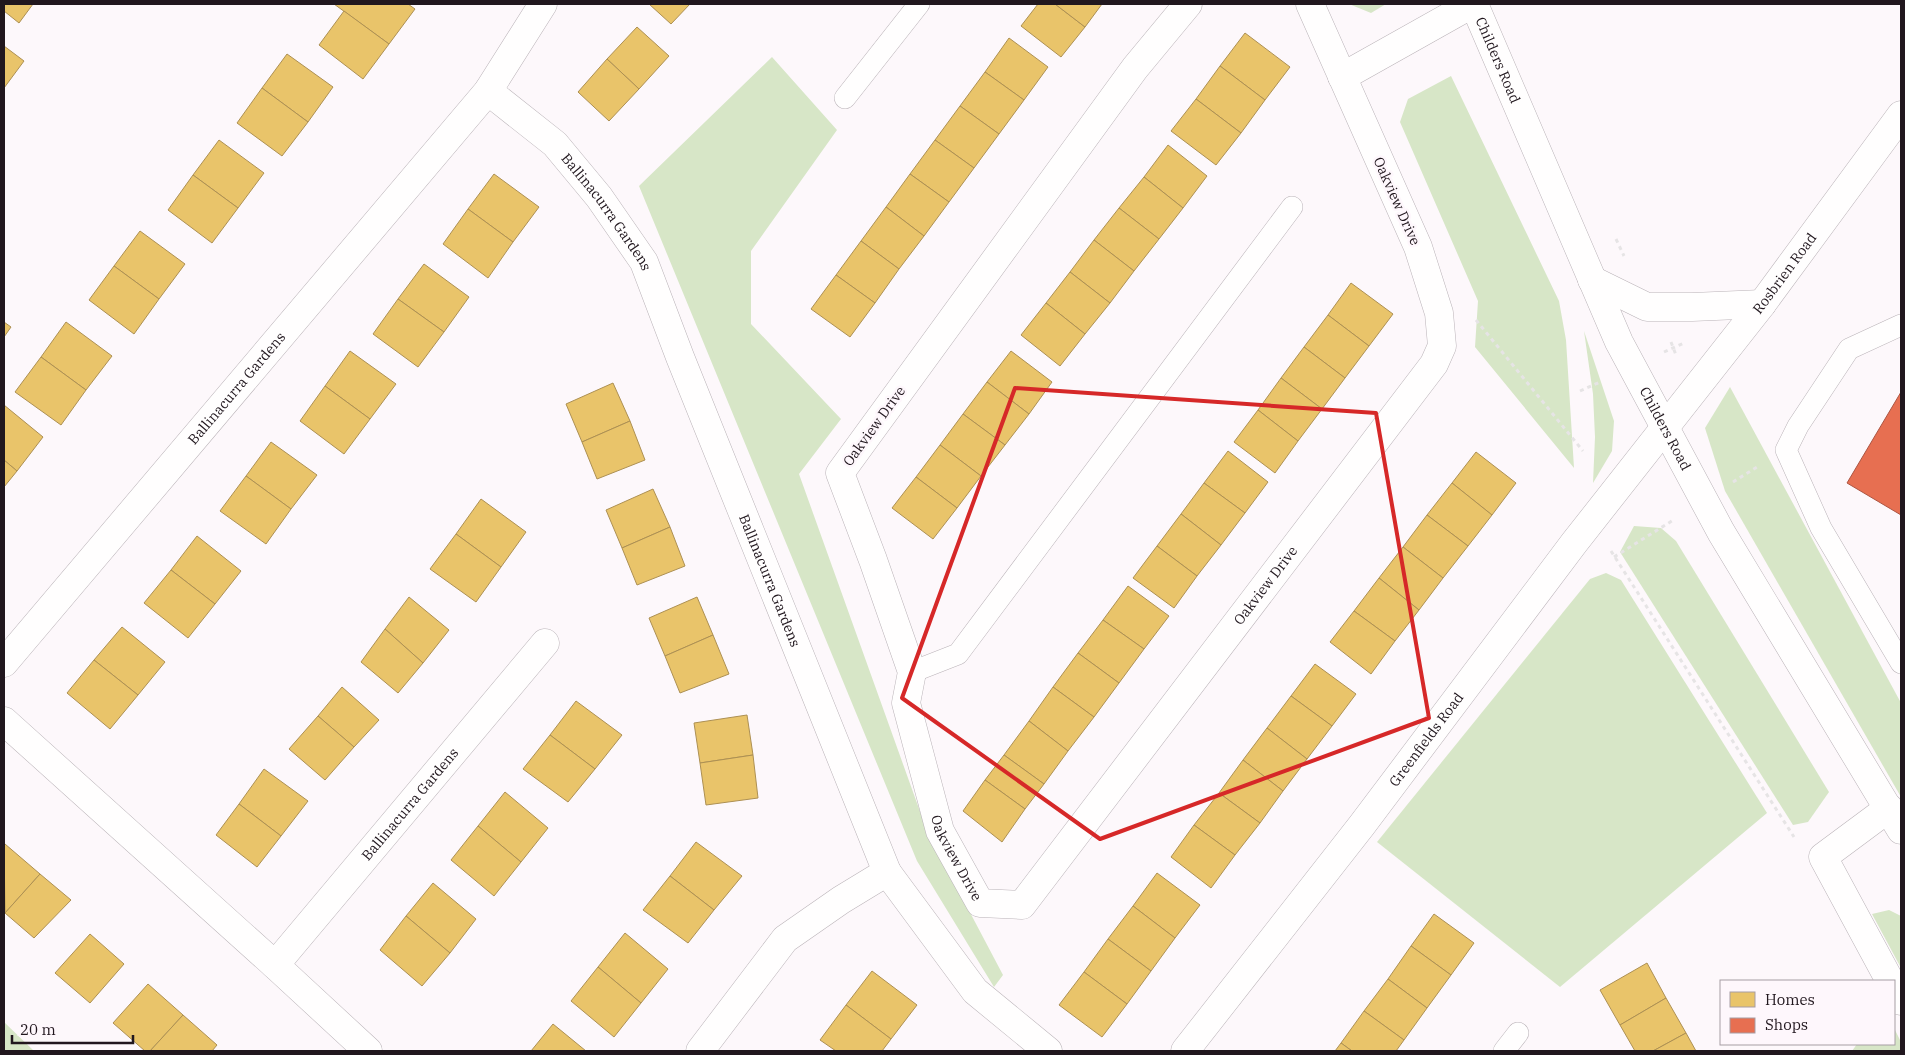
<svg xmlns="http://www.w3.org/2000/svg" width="1905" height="1055" font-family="'IBM Plex Serif',serif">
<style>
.green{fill:#d7e6c7}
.homes{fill:#e9c46a;stroke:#ad9053}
.shops{fill:#e76f51;stroke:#ac5542}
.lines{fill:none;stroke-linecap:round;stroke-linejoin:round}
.service-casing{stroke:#bab3b8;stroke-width:22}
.minor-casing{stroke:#bab3b8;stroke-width:29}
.tertiary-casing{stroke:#bab3b8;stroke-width:29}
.secondary-casing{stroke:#bab3b8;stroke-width:29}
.path{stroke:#e6e4e5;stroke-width:3;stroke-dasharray:4 4;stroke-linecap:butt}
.service{stroke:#fffefe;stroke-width:21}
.minor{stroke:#fffefe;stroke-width:28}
.tertiary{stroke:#fffefe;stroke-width:28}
.secondary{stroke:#fffefe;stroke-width:28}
.marked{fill:none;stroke:#d62828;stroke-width:4;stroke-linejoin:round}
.labels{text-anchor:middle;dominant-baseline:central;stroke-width:5;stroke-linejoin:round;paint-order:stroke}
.street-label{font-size:14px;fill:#21171e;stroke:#fef7fc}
</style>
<rect width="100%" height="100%" fill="#fdf8fb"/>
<g class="green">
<polygon points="1349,4 1386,4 1371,13"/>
<polygon points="772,57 837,130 751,251 751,324 841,419 799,474 927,831 1003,975 994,987 917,861 639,186"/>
<polygon points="1451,76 1559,301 1566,340 1574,468 1475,347 1478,301 1400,122 1408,99"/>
<polygon points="1584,331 1614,421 1612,451 1593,483 1595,437 1593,394"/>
<polygon points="1730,387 1901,703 1901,797 1725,491 1705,428"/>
<polygon points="1634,526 1661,528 1676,541 1829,792 1808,822 1793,825 1620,552"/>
<polygon points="1606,573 1621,580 1767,813 1560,987 1377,842 1590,579"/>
<polygon points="1889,910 1901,916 1901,968 1872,914"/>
<polygon points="4,1022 34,1051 4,1051"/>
<polygon points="1894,1028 1901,1042 1901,1051 1852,1051 1857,1044 1894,1044"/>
</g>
<g class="homes">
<polygon points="4,4 33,4 19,23 4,11"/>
<polygon points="334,4 408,4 415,9 389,44"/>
<polygon points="649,4 690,4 671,24"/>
<polygon points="1038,4 1055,4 1085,27 1061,57 1021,26"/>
<polygon points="1055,4 1102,4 1085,27"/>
<polygon points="344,11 389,44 363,79 319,45"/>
<polygon points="637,27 669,56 639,89 607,59"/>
<polygon points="1245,33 1290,67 1265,100 1220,66"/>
<polygon points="1009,38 1048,67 1024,100 985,72"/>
<polygon points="4,46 24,61 4,88"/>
<polygon points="287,54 333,87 308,122 262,88"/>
<polygon points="607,59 639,89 609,121 578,92"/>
<polygon points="1220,66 1265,100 1241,133 1196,99"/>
<polygon points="985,72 1024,100 999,134 960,106"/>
<polygon points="262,88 308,122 282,156 237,123"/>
<polygon points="1196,99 1241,133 1216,165 1171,131"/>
<polygon points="960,106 999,134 974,168 935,140"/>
<polygon points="219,140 264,173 238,208 193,175"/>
<polygon points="935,140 974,168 949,202 910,174"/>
<polygon points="1168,145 1207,176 1183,208 1144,177"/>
<polygon points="494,174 539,207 513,242 468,209"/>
<polygon points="910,174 949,202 924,236 886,207"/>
<polygon points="193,175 238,208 212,243 168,210"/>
<polygon points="1144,177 1183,208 1159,239 1119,208"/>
<polygon points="886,207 924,236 899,269 861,241"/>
<polygon points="1119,208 1159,239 1134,271 1094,240"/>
<polygon points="468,209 513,242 488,278 443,244"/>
<polygon points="140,231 185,264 159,299 114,266"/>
<polygon points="1094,240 1134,271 1110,303 1070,272"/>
<polygon points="861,241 899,269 875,303 836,275"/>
<polygon points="424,264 469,297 444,332 398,299"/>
<polygon points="114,266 159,299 134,334 89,300"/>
<polygon points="1070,272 1110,303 1085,334 1046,303"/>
<polygon points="836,275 875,303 850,337 811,309"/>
<polygon points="1351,283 1393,314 1369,346 1328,315"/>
<polygon points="398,299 444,332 418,367 373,334"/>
<polygon points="1046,303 1085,334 1060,366 1021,335"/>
<polygon points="1328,315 1369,346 1345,378 1304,347"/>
<polygon points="4,322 11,327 4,337"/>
<polygon points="66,322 112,356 86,390 41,357"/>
<polygon points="1304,347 1345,378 1322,409 1281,378"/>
<polygon points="350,351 396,384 370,419 325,386"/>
<polygon points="1011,351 1052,382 1029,414 987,382"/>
<polygon points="41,357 86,390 61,425 15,392"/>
<polygon points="1281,378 1322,409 1298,441 1258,410"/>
<polygon points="987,382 1029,414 1005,445 963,414"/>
<polygon points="613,383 630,421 582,442 566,404"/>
<polygon points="325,386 370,419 344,454 300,421"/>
<polygon points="4,405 43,437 17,471 4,460"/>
<polygon points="1258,410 1298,441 1275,473 1234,442"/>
<polygon points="963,414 1005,445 981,476 940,445"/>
<polygon points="630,421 645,460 597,479 582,442"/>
<polygon points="271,442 317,475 291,509 246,476"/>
<polygon points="940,445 981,476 957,508 916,477"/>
<polygon points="1228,451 1268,482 1245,513 1204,483"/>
<polygon points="1476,452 1516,483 1492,515 1452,483"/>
<polygon points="4,460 17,471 4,487"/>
<polygon points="246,476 291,509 266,544 220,511"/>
<polygon points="916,477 957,508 933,539 892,508"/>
<polygon points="1204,483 1245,513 1221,545 1181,514"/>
<polygon points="1452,483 1492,515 1468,546 1427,515"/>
<polygon points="653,489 670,527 622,548 606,510"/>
<polygon points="481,499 526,532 501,567 456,534"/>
<polygon points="1181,514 1221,545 1197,576 1157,546"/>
<polygon points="1427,515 1468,546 1443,578 1403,547"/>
<polygon points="670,527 685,566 637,585 622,548"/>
<polygon points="456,534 501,567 476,602 430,569"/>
<polygon points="197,536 241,571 215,604 171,570"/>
<polygon points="1157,546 1197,576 1174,608 1133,578"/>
<polygon points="1403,547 1443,578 1419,610 1379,578"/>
<polygon points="171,570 215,604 188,638 144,603"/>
<polygon points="1379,578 1419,610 1395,641 1354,611"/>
<polygon points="1128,586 1169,616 1144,649 1103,620"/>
<polygon points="409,597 449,630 423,663 385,629"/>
<polygon points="697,597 713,635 665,656 649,618"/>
<polygon points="1354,611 1395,641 1371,674 1330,642"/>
<polygon points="1103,620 1144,649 1119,683 1078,653"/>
<polygon points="122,627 165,662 138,695 94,660"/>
<polygon points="385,629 423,663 398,693 361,662"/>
<polygon points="713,635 729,674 680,693 665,656"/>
<polygon points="1078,653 1119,683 1094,717 1053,687"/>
<polygon points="94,660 138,695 110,729 67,693"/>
<polygon points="1315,664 1356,694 1332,726 1291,696"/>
<polygon points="342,687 379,720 354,747 318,716"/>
<polygon points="1053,687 1094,717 1068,751 1029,721"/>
<polygon points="1291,696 1332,726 1307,759 1267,728"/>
<polygon points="576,701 622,735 595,769 550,735"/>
<polygon points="747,715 753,755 700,763 694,723"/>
<polygon points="318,716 354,747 325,780 289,749"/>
<polygon points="1029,721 1068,751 1044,784 1004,755"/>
<polygon points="1267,728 1307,759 1283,791 1243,760"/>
<polygon points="550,735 595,769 568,802 523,769"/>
<polygon points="753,755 758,798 706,805 700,763"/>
<polygon points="1004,755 1044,784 1025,809 985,780"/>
<polygon points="1243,760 1283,791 1260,823 1219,793"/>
<polygon points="264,769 308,801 281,836 239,804"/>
<polygon points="985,780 1025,809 1002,842 963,811"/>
<polygon points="505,792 548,828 521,862 478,826"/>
<polygon points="1219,793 1260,823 1235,855 1194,825"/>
<polygon points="239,804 281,836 257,867 216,835"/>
<polygon points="1194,825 1235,855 1211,888 1171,857"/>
<polygon points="478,826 521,862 494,896 451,860"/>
<polygon points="696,842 742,876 714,910 670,876"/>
<polygon points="5,844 40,874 5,913 4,845"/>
<polygon points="1157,873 1200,905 1175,938 1133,906"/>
<polygon points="40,874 71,900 34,938 5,913"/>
<polygon points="670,876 714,910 688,943 643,910"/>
<polygon points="433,883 476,919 450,953 406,916"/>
<polygon points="1133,906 1175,938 1151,971 1108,939"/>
<polygon points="1434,914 1474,943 1451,975 1411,946"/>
<polygon points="406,916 450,953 422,986 380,950"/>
<polygon points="625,933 668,969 641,1003 598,967"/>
<polygon points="90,934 124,964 90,1003 55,973"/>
<polygon points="1108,939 1151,971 1127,1004 1084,972"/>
<polygon points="1411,946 1451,975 1427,1008 1388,979"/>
<polygon points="1647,963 1666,998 1620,1025 1600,990"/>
<polygon points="598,967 641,1003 614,1037 571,1001"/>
<polygon points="872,971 917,1005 891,1039 846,1005"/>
<polygon points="1084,972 1127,1004 1102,1037 1059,1005"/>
<polygon points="1388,979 1427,1008 1404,1040 1364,1011"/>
<polygon points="148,984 183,1015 150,1051 145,1051 113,1023"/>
<polygon points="1666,998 1686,1033 1653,1051 1635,1051 1620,1025"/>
<polygon points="846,1005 891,1039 882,1051 836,1051 820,1040"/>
<polygon points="1364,1011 1404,1040 1396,1051 1352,1051 1341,1043"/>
<polygon points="183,1015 217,1045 212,1051 150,1051"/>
<polygon points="553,1024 586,1051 531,1051"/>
<polygon points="1686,1033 1696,1051 1653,1051"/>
<polygon points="1341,1043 1352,1051 1335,1051"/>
</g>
<polygon class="shops" points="1901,392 1901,515 1847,483"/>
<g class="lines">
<g class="service-casing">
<g id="service">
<polyline points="845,98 919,4"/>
<polyline points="1901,325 1849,349 1798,426 1786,450 1821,528 1901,663"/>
<polyline points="912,672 958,654 1292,207"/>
<polyline points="1504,1051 1518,1033"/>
</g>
</g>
<g class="minor-casing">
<g id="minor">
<path id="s1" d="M1188,4L1135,68L840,473L873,560L912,672L906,703L940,831L980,903L1022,905L1434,364L1442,346L1439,313L1418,247L1310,4"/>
<polyline points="1342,77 1472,4"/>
<path id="s2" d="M488,91L555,144L599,197L644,262L680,357L887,872L841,900L785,939L700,1051"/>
<path id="s3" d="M4,663L488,91L543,4"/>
<polyline points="4,721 275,965 368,1051"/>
<polyline points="1889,808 1823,857 1890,981"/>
<polyline points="887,872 975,991 1048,1051"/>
<path id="s4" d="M275,965L545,643"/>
<polyline points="1894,987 1901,1001"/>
</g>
</g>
<g class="tertiary-casing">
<g id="tertiary">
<polyline points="1592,280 1647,307 1692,307 1762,304"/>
<path id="s5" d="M1185,1051L1362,825L1574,543L1762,304L1901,115"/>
</g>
</g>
<g class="secondary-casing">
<g id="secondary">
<path id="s6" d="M1474,4L1619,342L1721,532L1901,830"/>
</g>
</g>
<g class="path">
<polyline points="1616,239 1624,256"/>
<polyline points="1476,320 1583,451"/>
<polyline points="1671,342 1676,355"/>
<polyline points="1664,352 1684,343"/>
<polyline points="1580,391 1600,382"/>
<polyline points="1733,482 1757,467"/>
<polyline points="1611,551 1794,837"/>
<polyline points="1614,557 1675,519"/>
</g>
<use href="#service" class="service"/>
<use href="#minor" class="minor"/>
<use href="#tertiary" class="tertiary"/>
<use href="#secondary" class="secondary"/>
</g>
<path class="marked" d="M1015,388L1376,413L1429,718L1100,839L902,698Z"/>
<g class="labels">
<g class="street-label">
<text stroke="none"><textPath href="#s6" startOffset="61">Childers Road</textPath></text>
<text transform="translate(1397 201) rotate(66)">Oakview Drive</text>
<text stroke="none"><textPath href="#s2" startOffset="171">Ballinacurra Gardens</textPath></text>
<text stroke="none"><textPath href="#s5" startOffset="982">Rosbrien Road</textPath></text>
<text stroke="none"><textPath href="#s3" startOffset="360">Ballinacurra Gardens</textPath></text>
<text transform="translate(874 426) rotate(-54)">Oakview Drive</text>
<text stroke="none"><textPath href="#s6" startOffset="466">Childers Road</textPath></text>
<text stroke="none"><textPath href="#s2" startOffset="576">Ballinacurra Gardens</textPath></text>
<text stroke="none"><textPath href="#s1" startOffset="1486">Oakview Drive</textPath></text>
<text stroke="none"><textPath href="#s5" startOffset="394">Greenfields Road</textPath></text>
<text stroke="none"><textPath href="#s4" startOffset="210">Ballinacurra Gardens</textPath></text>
<text stroke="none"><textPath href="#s1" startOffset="991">Oakview Drive</textPath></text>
</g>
</g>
<rect width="1905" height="1055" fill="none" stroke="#21171e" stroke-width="10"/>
<rect x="1720" y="980" width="175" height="65" fill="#fef7fc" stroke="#a69da3"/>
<rect x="1730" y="992" width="25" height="15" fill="#e9c46a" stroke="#a69da3"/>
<text x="1765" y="1005" font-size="15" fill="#21171e">Homes</text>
<rect x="1730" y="1018" width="25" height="15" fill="#e76f51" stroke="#a69da3"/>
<text x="1765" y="1030" font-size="15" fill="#21171e">Shops</text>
<path d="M12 1035v8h121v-8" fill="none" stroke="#21171e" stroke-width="2.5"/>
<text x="20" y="1035" font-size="15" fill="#21171e" stroke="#fef7fc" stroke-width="4" paint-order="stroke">20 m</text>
</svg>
